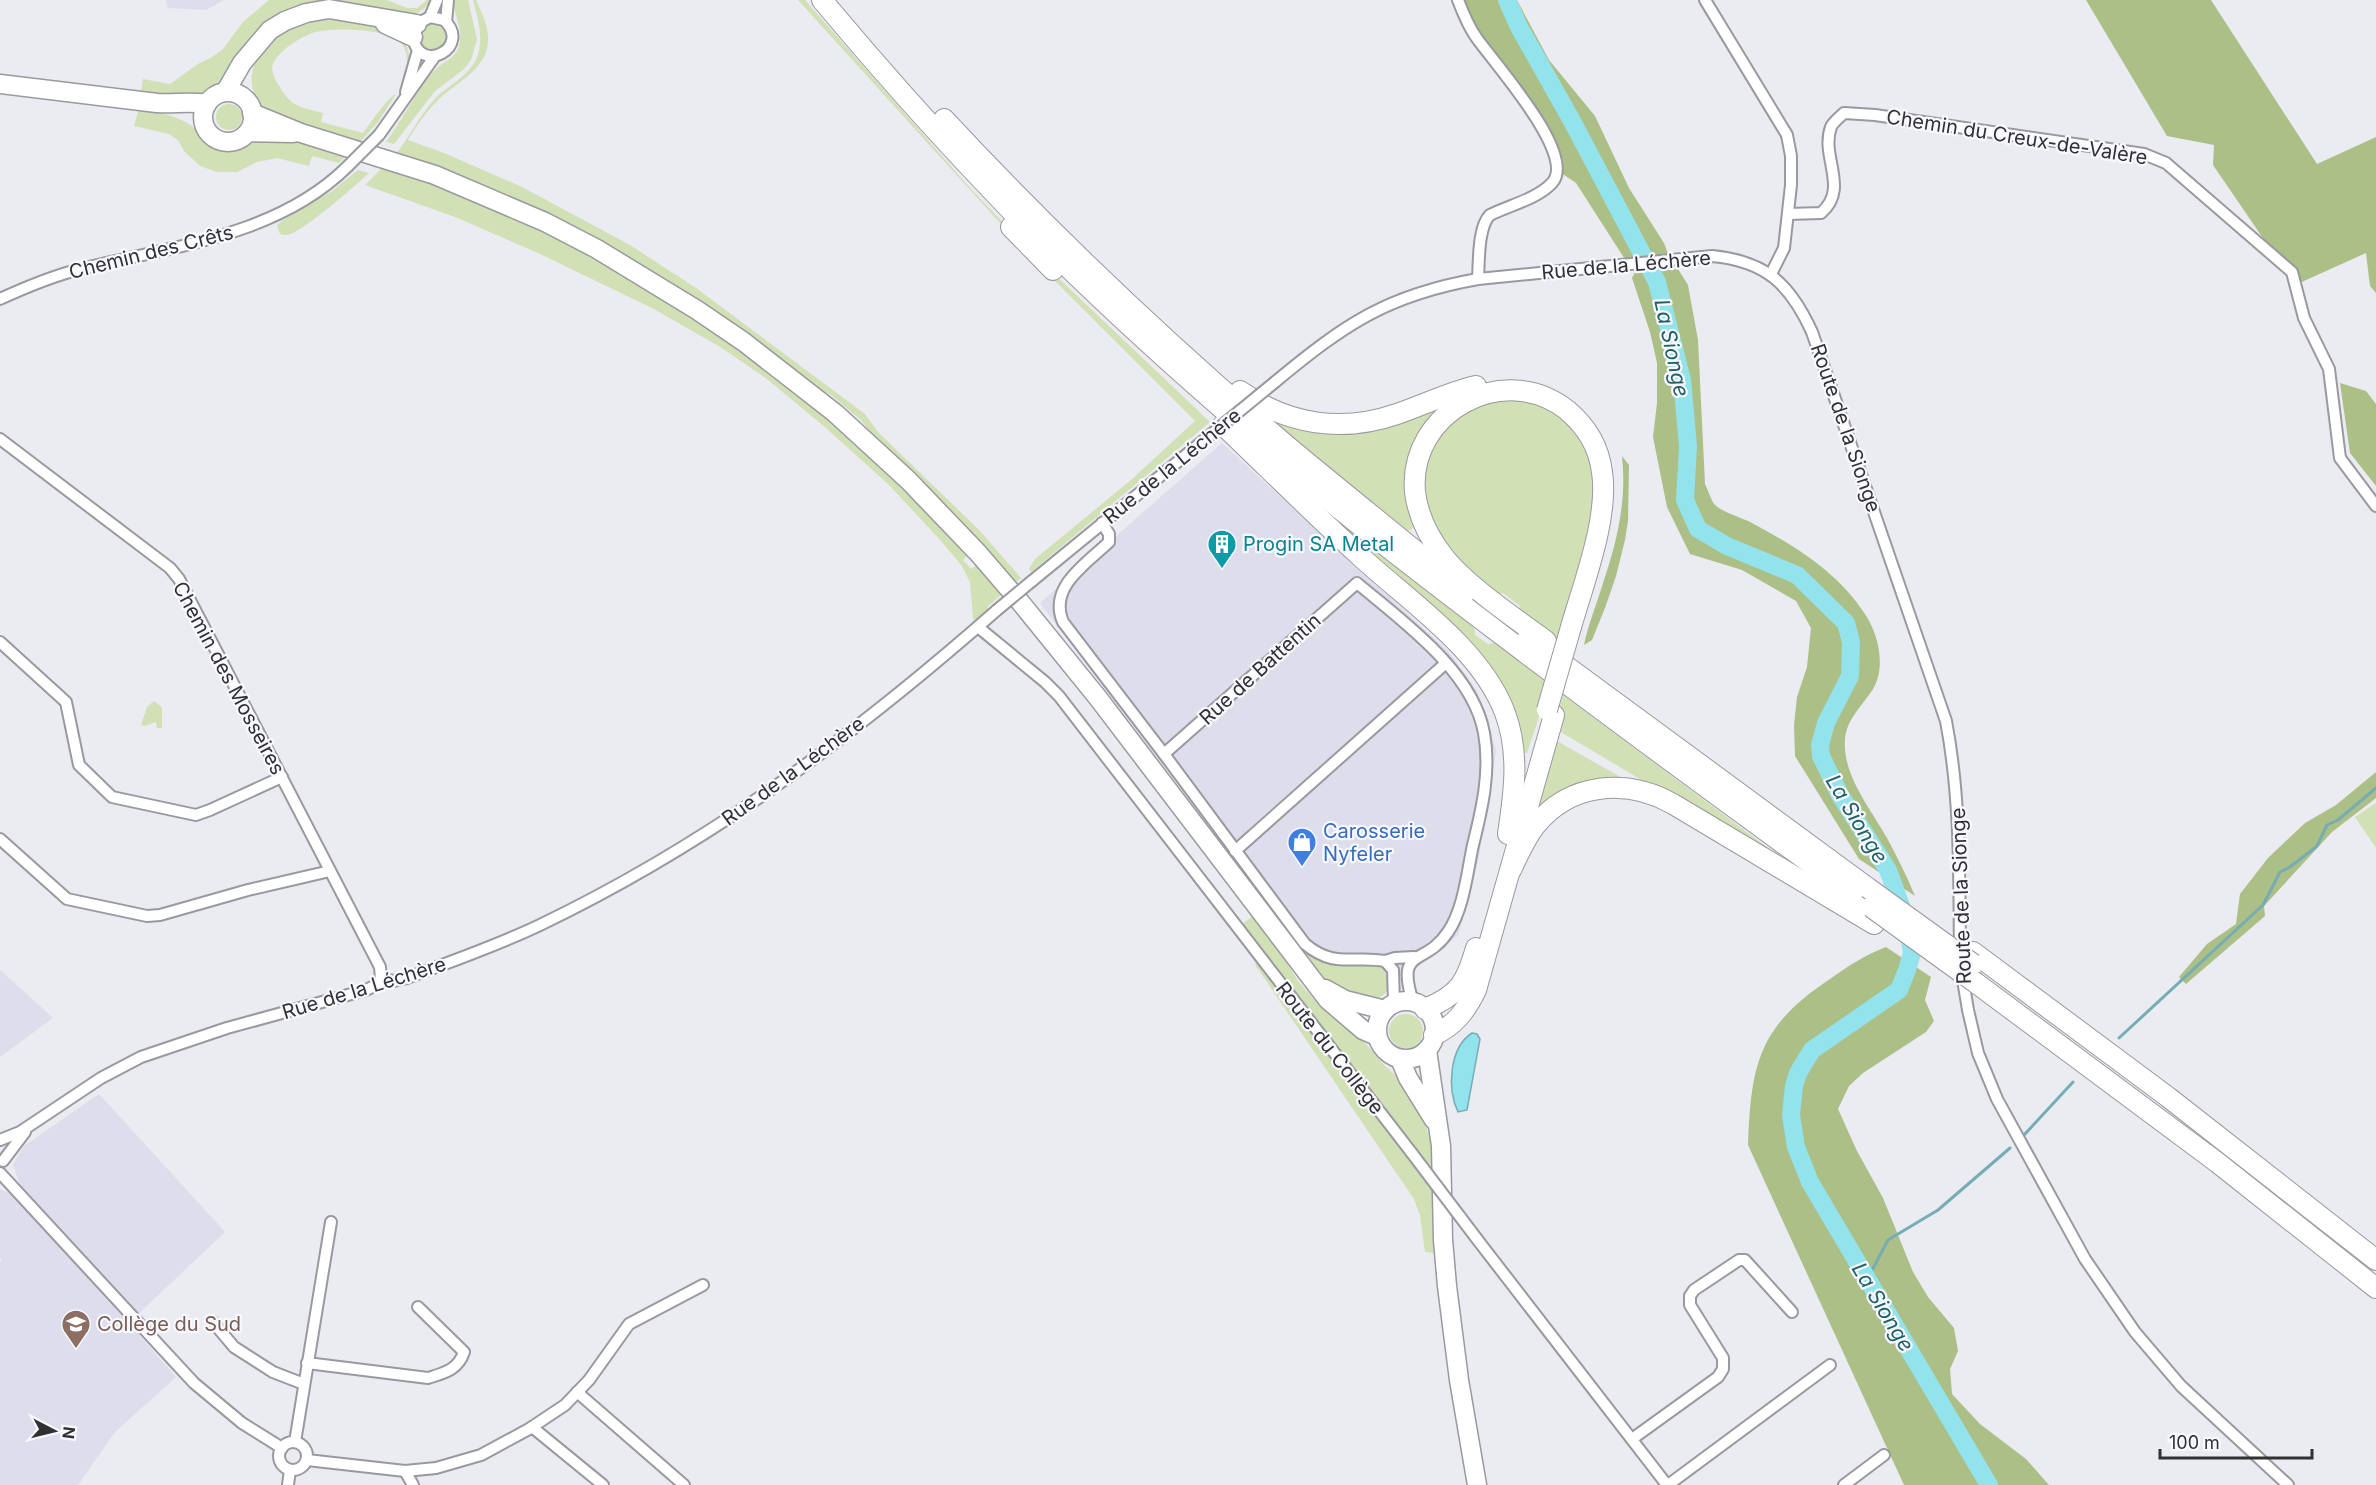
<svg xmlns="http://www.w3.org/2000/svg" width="2376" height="1485" font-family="Inter,sans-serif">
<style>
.built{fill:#ddddeb}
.green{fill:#d1e0b5}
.forest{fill:#abbf86}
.water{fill:#93e3ec;stroke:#76adb4;stroke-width:1.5}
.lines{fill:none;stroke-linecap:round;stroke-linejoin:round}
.stream{stroke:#76adb4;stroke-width:3}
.river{stroke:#93e3ec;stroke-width:18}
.minor-casing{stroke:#99999f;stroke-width:14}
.trunk-casing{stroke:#99999f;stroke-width:21}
.motorway-casing{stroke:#99999f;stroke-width:22}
.minor{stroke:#fff;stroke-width:10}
.trunk{stroke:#fff;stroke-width:18}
.motorway{stroke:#fff;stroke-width:20}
.minor-bridge-casing{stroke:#99999f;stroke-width:14;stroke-linecap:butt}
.motorway-bridge-casing{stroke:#99999f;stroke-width:22;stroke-linecap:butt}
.minor-bridge{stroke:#fff;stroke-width:10}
.motorway-bridge{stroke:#fff;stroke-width:20}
.labels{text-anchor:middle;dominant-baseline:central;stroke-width:4.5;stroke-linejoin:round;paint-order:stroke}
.street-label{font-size:20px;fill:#313033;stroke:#f8f8ff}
.culture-label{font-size:20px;fill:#0d838f;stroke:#f8f8ff;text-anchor:start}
.shop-label{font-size:20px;fill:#366cbe;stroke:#f8f8ff;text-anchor:start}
.education-label{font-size:20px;fill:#785e54;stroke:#f8f8ff;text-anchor:start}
.water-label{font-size:21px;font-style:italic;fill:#1e6066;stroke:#f8f8ff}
</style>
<rect width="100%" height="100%" fill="#ebebf2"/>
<g class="built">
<polygon points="166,0 224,0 206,10 168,8"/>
<polygon points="1222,443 1448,651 1476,689 1491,732 1496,751 1478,862 1458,936 1377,986 1316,966 1040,603"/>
<polygon points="0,970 53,1018 0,1057"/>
<polygon points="99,1094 225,1232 137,1315 20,1185 13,1165 24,1146"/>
<polygon points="0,1189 9,1193 47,1230 176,1377 115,1432 78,1485 0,1485 0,1262 2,1260 0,1258"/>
</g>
<g class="green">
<path d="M269,0H387L407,8H417L427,0H431C414,30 375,6 351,2C332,0 314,1 296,6C274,12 256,30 243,48C228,69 220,92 192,97C175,99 158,95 141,93L143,79L170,84L198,64L212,57L223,49L243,22Z"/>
<path d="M453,0H468L477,39L471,60L463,70L435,91L394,144L386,142C402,121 419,85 437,68C446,60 455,59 459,46C464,31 454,15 453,0Z"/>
<path d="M473,0H476C481,11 487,23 488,36C490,68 459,80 439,99C427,111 416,126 408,140L444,153L520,186L630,245L696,288L865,414L878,432L980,531L1021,578L1014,584L876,440L861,420L831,395L818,389L739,330L395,155C409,138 418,118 433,101C442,90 455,84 465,74C488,53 480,26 473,0Z"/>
<polygon points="798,0 805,0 971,189 1032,253 1210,422 1031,572 1029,569 1035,559 1131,480 1195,421 1029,255"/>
<path d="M328,19C347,22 388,25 402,40C409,47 410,57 409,67L407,66C407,59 407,51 402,44C388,28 331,27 312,33C300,38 290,44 281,53C271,62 270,69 276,81C291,107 296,106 323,113L321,122L363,133C370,124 388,97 396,94L378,122L359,143L268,113C237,85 254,47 287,30C300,23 314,21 328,19Z"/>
<circle cx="433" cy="37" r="13"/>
<circle cx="229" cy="117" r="13"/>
<path d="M139,108C155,112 172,114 187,123C201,130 206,146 222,149C239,153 251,140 267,140C294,139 321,147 348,154L339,163L312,156L309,166L277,158L257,162L237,172H217L200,166L184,151L178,140L169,134L134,126Z"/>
<polygon points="385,165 432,182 541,229 591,255 729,342 828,418 880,465 968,555 963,560 971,569 977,565 1002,594 987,607 989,611 976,620 973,619 970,582 962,566 942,542 889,485 826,428 767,379 722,348 652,308 538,253 455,217 365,185"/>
<path d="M358,170L369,173C355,186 306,229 290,234C285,236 285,235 280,234L277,225L282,221L332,191Z"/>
<polygon points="1449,398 1433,422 1418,525 1408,531 1262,411 1296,424"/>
<polygon points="1490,398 1530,399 1566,417 1589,448 1597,498 1562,644 1519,611 1520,606 1503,593 1498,595 1472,575 1437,536 1421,490 1427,451 1453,416"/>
<polygon points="1342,523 1474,627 1475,635 1488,644 1494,643 1550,684 1527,753 1519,752 1510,713 1337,528"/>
<polygon points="1563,695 1787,862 1785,865 1559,731 1555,726"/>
<polygon points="154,701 162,707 162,728 157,728 156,722 145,726 141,725 147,707"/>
<polygon points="1555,740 1631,783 1621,783 1530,826"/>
<polygon points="2376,803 2376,848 2355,817"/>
<polygon points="1253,916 1276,945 1298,981 1314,999 1359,1036 1384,1065 1403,1082 1420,1107 1433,1149 1434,1253 1425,1252 1420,1215 1414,1199 1256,966 1255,960 1259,961 1421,1175 1422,1158 1245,933 1242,924"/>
<path d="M1302,946L1378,965C1390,974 1394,996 1374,999C1364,1000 1342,992 1334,987C1320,978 1309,962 1299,949Z"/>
<circle cx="1406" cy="1031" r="17"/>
</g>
<g class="forest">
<polygon points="1458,0 1517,0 1549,60 1595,116 1629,188 1664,243 1670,259 1628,264 1576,183 1557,170 1556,156 1476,37"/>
<polygon points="2086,0 2211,0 2317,164 2376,137 2376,293 2370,286 2366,253 2295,285 2213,165 2214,145 2167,136"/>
<path d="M1678,269L1688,285L1698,340L1705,484C1708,490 1711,500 1715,505C1722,512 1743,518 1752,523C1795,546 1838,572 1865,614C1879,635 1887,670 1871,692C1861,707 1847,719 1845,739C1842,775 1871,809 1887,838C1897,857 1907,876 1915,896L1859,859L1795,756L1794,725L1797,697L1807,667L1811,628L1796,601L1742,570L1690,554L1667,507L1653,437L1657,403V363L1650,332L1632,278L1636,270Z"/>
<polygon points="2340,383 2366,391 2376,404 2376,486 2350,453"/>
<path d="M1622,456L1629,465L1628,521L1625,540L1616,576L1605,608L1592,640L1584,645C1588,624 1597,604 1603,583C1617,542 1627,500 1622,456Z"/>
<polygon points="2376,772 2376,798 2332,832 2264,906 2265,916 2186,984 2179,977 2207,944 2236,924 2240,894 2268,858 2305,823 2336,805"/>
<path d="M1886,947L1931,977L1925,1000L1934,1021L1926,1032L1863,1073L1849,1086L1838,1109L1857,1151L1883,1198L1913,1272L1928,1297L1954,1328L1958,1351L1950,1369L1952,1394L1980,1424L2026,1459L2049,1485H1904L1748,1145C1751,1063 1759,1026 1830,979C1848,966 1865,955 1886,947Z"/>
</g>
<path class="water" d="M1472,1033L1477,1034L1480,1039L1467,1110L1458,1112C1447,1089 1449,1048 1472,1033Z"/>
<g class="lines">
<g class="stream">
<polyline points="2119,1038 2263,905 2280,872 2290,867 2317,846 2327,825 2338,820 2376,788"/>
<polyline points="2024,1135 2073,1082"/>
<polyline points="1868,1278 1888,1240 1938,1210 2010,1148"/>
</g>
<polyline class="river" points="1507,0 1519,27 1572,121 1657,282 1682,380 1688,446 1685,500 1698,529 1727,546 1797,575 1846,623 1851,642 1850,676 1826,723 1820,745 1821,756 1840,795 1888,870 1907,922 1912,953 1907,970 1899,990 1812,1050 1798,1073 1794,1086 1791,1115 1796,1147 1810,1182 1989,1485"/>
<g class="minor-casing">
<g id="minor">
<path d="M1458,0C1463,13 1468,26 1476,37C1493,62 1578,155 1552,183C1537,199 1510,205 1490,215C1478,226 1479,262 1478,279"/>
<polyline points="1705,0 1787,135 1791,156 1791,185 1784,248 1771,274"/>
<path d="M430,17L444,20C473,47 419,76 413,37L417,24L430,17L437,0"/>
<polyline points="446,22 448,0"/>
<polyline points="406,92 418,50"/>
<polyline points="379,135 435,56"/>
<path d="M1788,214L1821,213C1850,188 1820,157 1831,127C1833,122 1840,117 1844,113L1875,115L2144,154L2166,163L2292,272L2304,318L2329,369L2340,458L2376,506"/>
<path d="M0,299C24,288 48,278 73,271C165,247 275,238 347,167"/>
<path d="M1275,382C1345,324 1387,295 1478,279L1712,256C1766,261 1790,284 1812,332L1946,721C1961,799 1959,877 1960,955"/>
<polyline points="0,439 170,568 179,579 380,967 381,979"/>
<path d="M1102,523L1109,534V542C1086,564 1048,587 1063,622L1164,754"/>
<polyline points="1032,581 1203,441"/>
<polyline points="978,627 1045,682 1059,696 1411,1152"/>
<polyline points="0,642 66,702 79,765 112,797 196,815 210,810 282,777"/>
<polyline points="0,839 67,899 147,916 160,915 248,890 330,871"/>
<polyline points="1235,851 1446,663"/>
<polyline points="1385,961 1395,958 1414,957"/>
<polyline points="1962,974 1968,1010 1978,1053 1997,1099 2085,1259 2135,1332 2181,1386 2288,1485"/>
<path d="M381,979L394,981L407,978C452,961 499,945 542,924C712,842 856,734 997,610"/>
<path d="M1394,1004L1393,970L1385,961C1353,955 1335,969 1305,944L1164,754L1357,583C1402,621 1473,671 1484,733C1491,771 1482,809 1473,845C1467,873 1464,908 1448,932C1425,967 1395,946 1413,1002"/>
<polyline points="0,1140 20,1132 101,1078 141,1057 227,1028 366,990 378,984 381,979"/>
<polyline points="3,1161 25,1132"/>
<polyline points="0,1173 194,1383 242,1423 282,1448"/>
<polyline points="1480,1243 1667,1485"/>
<polyline points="213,1322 234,1347 273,1372 304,1384"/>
<path d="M307,1363L428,1378C444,1373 458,1370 464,1352L418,1307"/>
<polyline points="577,1392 684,1485"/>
<polyline points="532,1427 603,1485"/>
<polyline points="1632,1439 1718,1377 1723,1369 1723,1358 1690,1305 1690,1296 1694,1290 1739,1260 1745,1260 1792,1312"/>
<polyline points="295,1442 331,1222"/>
<circle cx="293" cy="1456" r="14"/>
<polyline points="307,1460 405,1471 436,1468 481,1455 529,1429 565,1405 589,1380 629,1324 703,1285"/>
<polyline points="405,1471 413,1485"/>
<polyline points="288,1485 290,1470"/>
<polyline points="1668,1485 1830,1365"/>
<polyline points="1844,1485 1884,1455"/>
</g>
</g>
<g class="trunk-casing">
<g id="trunk">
<polyline points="385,24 413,37"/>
<path d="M0,84L157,103C174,104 191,101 207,104"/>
<polyline points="226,91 242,63 270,30 285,21 306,13 329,9 417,24"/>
<circle cx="228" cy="117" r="25"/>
<polyline points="252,113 301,133 435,175 545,222 597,249 697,310 744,342 835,413 908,480 978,553 1021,603 1098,698 1328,1000 1363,1030 1377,1036"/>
<polyline points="248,132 293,133"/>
<polyline points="1325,989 1345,1000 1385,1010"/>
<circle cx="1406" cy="1030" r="29"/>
<polyline points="1427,1050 1441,1146 1443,1240 1447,1286 1459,1380 1477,1485"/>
<polyline points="1400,1059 1408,1078 1434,1120"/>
</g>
</g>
<g class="motorway-casing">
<g id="motorway">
<path d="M822,0C873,61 925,120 980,178C1085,290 1201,392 1318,491C1386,548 1457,601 1527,654C1641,740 1756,824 1871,907"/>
<path d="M944,119C1051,234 1166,343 1286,445C1346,495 1406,543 1466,592"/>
<polyline points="1011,227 1053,270"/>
<path d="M1240,391C1288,425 1342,433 1397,414C1424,405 1449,392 1476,386"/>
<path d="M1223,425C1269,469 1314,514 1361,557C1410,602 1481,649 1505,713C1520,753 1514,793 1508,834"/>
<polyline points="1528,638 1868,888"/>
<path d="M1546,641C1516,619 1467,586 1444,557C1429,538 1418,516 1415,492C1408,412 1504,360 1567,410C1586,426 1599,447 1602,472C1609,517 1584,582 1571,627"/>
<path d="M1511,870C1518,855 1525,839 1535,826C1570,782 1627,778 1673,804L1874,924"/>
<polyline points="1973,952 2168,1097 2376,1260"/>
<polyline points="1976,983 2218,1163 2376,1288"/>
<path d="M1425,1009C1459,995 1466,983 1476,948"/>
<path d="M1434,1035C1454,1026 1466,1011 1476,990L1554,715"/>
</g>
</g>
<use href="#minor" class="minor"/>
<use href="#trunk" class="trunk"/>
<use href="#motorway" class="motorway"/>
<g class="minor-bridge-casing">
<g id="minor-bridge">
<polyline points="347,167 379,135"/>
<polyline points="1203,441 1275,382"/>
<polyline points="997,610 1032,581"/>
<polyline points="1411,1152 1480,1243"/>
</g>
</g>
<g class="motorway-bridge-casing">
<g id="motorway-bridge">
<polyline points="1547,710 1571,627"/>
<polyline points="1868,888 1973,964"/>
<polyline points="1871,907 1976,983"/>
</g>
</g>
<use href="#minor-bridge" class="minor-bridge"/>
<use href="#motorway-bridge" class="motorway-bridge"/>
</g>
<defs>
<g id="building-pin" transform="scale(1.5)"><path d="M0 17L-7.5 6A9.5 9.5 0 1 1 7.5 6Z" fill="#0f9aa8" stroke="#f8f8ff"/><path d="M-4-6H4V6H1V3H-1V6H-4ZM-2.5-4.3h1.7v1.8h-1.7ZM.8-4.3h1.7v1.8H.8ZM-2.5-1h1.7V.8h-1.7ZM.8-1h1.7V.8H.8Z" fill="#fff"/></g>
<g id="shop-pin" transform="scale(1.5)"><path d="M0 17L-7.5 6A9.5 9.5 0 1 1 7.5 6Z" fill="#3f7fe0" stroke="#f8f8ff"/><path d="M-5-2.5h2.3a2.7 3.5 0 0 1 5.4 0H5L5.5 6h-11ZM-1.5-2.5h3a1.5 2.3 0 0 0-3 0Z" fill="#fff"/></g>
<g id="school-pin" transform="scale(1.5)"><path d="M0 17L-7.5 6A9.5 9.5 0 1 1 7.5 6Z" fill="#8d6e63" stroke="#f8f8ff"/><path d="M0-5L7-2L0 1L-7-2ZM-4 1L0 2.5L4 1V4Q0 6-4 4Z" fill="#fff"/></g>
</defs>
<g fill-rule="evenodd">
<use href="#building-pin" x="1222" y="544"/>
<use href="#shop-pin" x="1302" y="842"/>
<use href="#school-pin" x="76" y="1324"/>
</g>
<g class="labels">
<g class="street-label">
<text transform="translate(2017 137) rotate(9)">Chemin du Creux-de-Valère</text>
<text transform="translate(151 252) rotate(-14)">Chemin des Crêts</text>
<text transform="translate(1626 265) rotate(-5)">Rue de la Léchère</text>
<text transform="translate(1846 428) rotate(71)">Route de la Sionge</text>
<text transform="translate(1172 466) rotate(-39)">Rue de la Léchère</text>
<text transform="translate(1260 669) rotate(-42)">Rue de Battentin</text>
<text transform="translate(229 678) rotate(62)">Chemin des Mosseires</text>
<text transform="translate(793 771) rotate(-36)">Rue de la Léchère</text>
<text transform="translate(1961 896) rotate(-92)">Route de la Sionge</text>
<text transform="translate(364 988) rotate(-17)">Rue de la Léchère</text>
<text transform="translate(1330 1048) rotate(52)">Route du Collège</text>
</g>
<g class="culture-label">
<text x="1243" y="544">Progin SA Metal</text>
</g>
<g class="shop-label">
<text x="1323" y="831">Carosserie<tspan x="1323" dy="23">Nyfeler</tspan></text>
</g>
<g class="education-label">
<text x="97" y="1324">Collège du Sud</text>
</g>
<g class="water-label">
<text transform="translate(1672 348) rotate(78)">La Sionge</text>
<text transform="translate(1857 819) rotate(59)">La Sionge</text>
<text transform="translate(1883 1307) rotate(59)">La Sionge</text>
</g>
</g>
<g transform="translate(54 1431) rotate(97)" stroke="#f8f8ff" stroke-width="4.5" paint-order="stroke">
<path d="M0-4.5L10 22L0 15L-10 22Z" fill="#313033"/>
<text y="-9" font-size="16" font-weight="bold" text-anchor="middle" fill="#313033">N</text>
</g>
<path d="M2160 1449v9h152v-9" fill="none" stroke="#313033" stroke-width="3"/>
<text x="2169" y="1449" font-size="18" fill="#313033" stroke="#f8f8ff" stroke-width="4.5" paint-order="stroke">100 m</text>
</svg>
